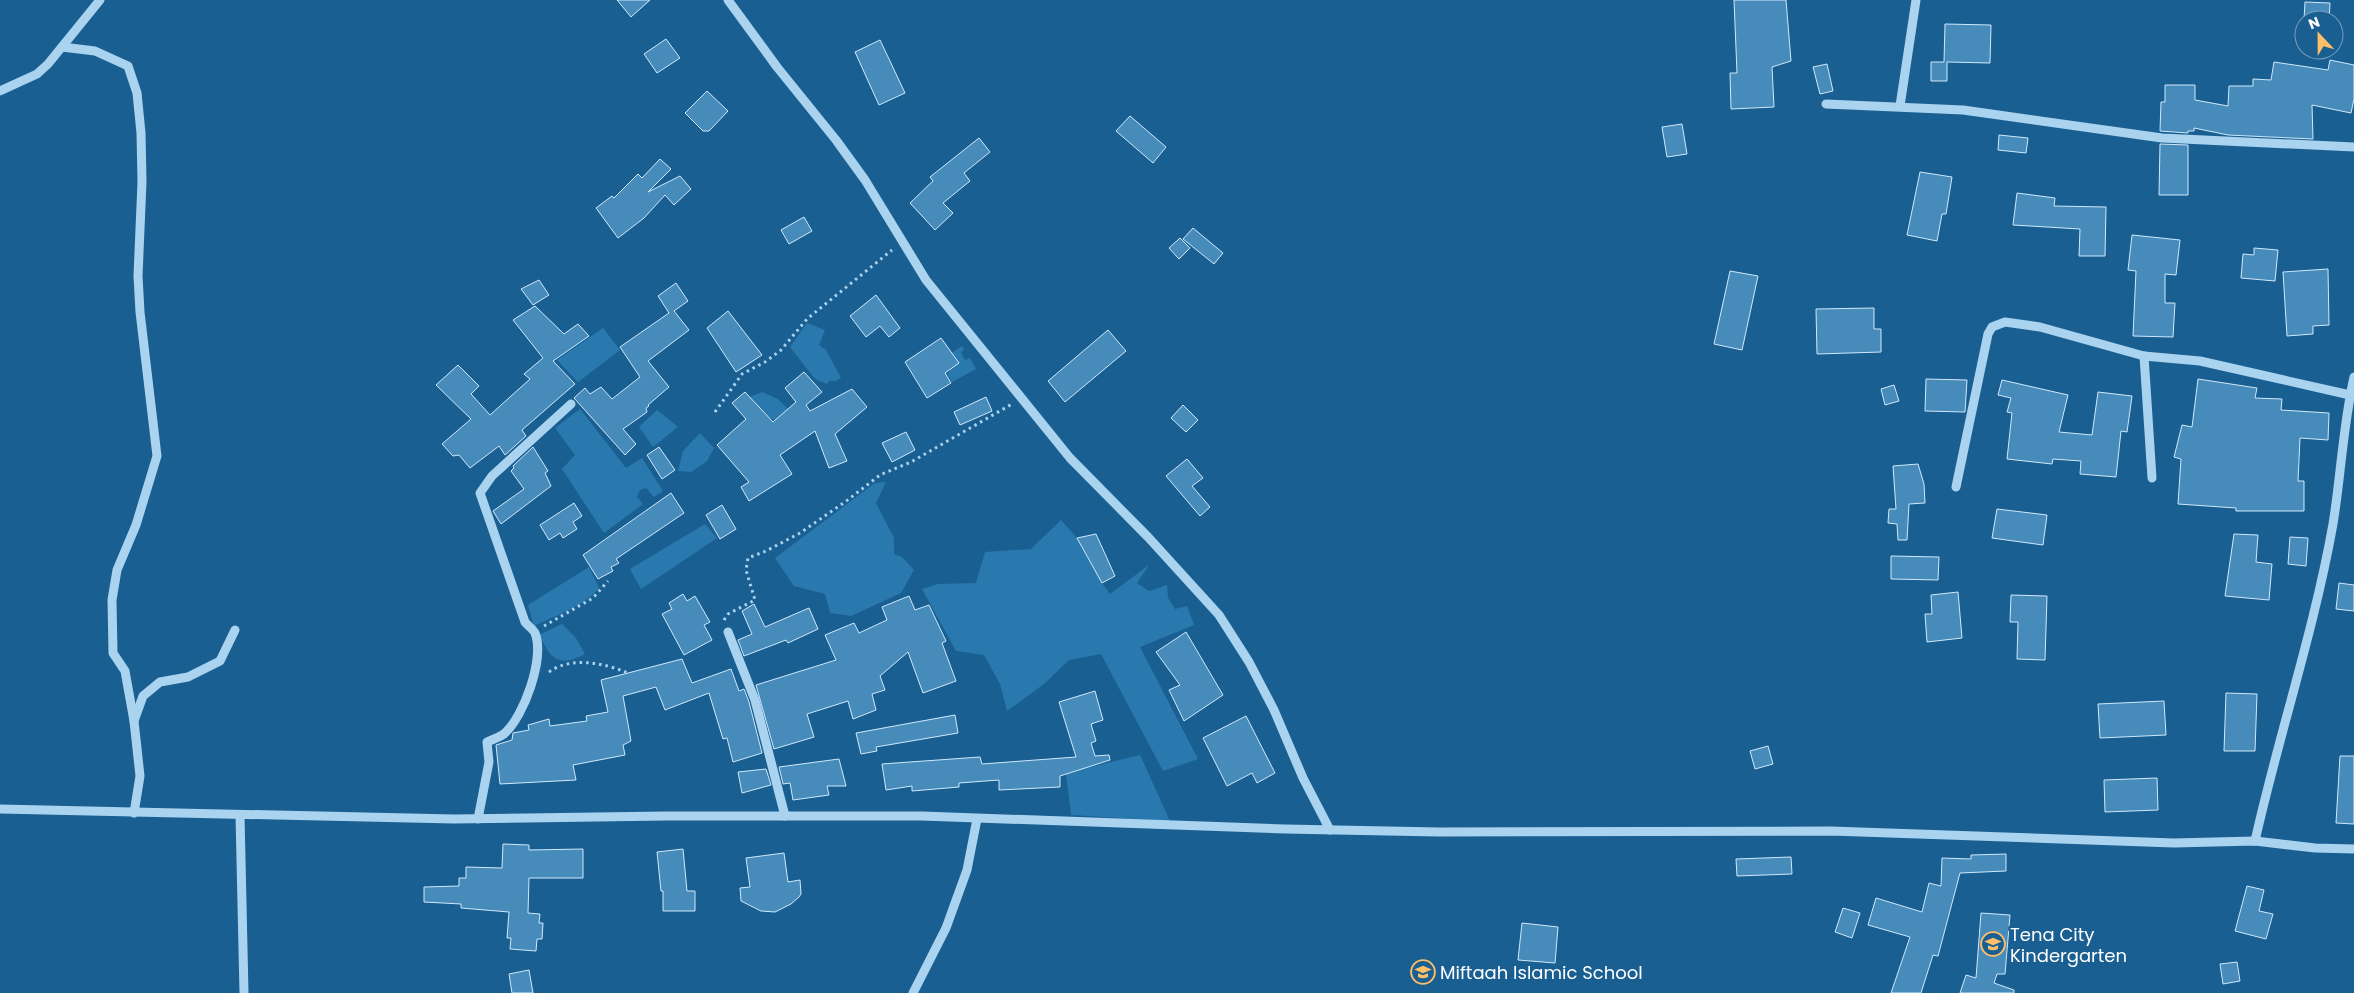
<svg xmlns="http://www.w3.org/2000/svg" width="2354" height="993" font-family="Poppins,sans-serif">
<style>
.green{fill:#2a79ae}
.building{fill:#478bbb;stroke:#d0e9fb}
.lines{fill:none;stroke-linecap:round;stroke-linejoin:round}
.path{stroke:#aad3ef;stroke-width:3;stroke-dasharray:2.5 4;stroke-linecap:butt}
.minor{stroke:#aad3ef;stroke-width:9}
.labels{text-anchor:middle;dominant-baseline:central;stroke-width:5;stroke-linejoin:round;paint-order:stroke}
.poi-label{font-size:18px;fill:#fff;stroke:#1a5f92;text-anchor:start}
</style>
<rect width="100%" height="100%" fill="#1a5f92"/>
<g class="green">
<polygon points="807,323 825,330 819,345 826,350 841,378 835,381 829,381 827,384 815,379 790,347"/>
<polygon points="603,328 620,350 578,382 557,360"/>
<polygon points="962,346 964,350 961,352 965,360 970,358 976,369 952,382 947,374 951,370 944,358"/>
<polygon points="762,392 778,399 788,409 783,424 768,417 750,397"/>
<polygon points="580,409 626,468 642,458 663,491 654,497 646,488 640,490 637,497 643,504 604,533 562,469 575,455 555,428"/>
<polygon points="657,410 678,427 653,447 639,427"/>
<polygon points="700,433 714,448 707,461 691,472 678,471 683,451"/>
<polygon points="886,482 876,503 894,538 894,554 902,557 914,570 901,593 851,616 830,613 825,594 794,586 775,558 875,483"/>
<polygon points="1061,520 1077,538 1102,583 1110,594 1149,565 1137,583 1149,591 1167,585 1168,598 1175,609 1187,606 1194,625 1140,647 1198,759 1163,771 1101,654 1069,660 1044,684 1007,711 1000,684 984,655 956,651 922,589 938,584 976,583 985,552 1031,549"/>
<polygon points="705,524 717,538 641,589 630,569"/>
<path d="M589,567L599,588C583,607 556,615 534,626L528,605Z"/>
<path d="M562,624L576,638L585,654C558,668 551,659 539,635Z"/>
<polygon points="1140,755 1170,821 1071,815 1066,773"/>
</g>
<g class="building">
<polygon points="617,0 650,0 631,17"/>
<polygon points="1734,0 1786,0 1791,61 1772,67 1774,107 1731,109 1730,73 1737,73"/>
<polygon points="2305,2 2330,3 2329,20 2304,20"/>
<polygon points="1945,24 1991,25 1990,63 1947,62 1947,81 1931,81 1931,62 1944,62"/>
<polygon points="666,39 680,58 657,73 644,54"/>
<polygon points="880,40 905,93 879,105 855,52"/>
<polygon points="2330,60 2354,65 2354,99 2351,113 2312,105 2313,139 2228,135 2194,128 2194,131 2188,131 2188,133 2160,131 2161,102 2165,102 2165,85 2195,85 2195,100 2228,106 2229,86 2253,86 2253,79 2271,80 2274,62 2328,70"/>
<polygon points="1827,64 1833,91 1820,94 1813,67"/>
<polygon points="707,91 728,111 709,131 703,131 685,113"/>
<polygon points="1130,116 1166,147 1153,163 1116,131"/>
<polygon points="1682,124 1687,154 1667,157 1662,127"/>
<polygon points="1999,135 2028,138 2026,153 1998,150"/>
<polygon points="979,138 990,152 964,173 970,181 943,203 953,213 935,230 910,203 933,181 930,177"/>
<polygon points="2160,144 2188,145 2188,195 2159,195"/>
<polygon points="660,159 671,169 648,192 680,176 691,189 674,205 665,195 644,218 618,238 596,208 612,196 614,198 638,174 642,178"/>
<polygon points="1920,172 1952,177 1946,214 1942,214 1937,241 1907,235"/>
<polygon points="2017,193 2055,198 2054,206 2106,207 2105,256 2079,256 2080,229 2013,225"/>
<polygon points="804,217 812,231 789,244 781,230"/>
<polygon points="1193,228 1223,253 1214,264 1183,239"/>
<polygon points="2132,235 2180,240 2176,275 2165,274 2165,303 2175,303 2173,337 2133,336 2136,271 2128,270"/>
<polygon points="1180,238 1190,248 1179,259 1169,248"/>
<polygon points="2254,248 2278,250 2275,281 2241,278 2243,254 2254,255"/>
<polygon points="2328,269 2329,325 2313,326 2313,334 2287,336 2283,272"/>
<polygon points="1730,271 1758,276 1742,350 1714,344"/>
<polygon points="539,280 549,295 533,305 521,289"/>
<polygon points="676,283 688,301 674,311 689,330 648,361 669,387 648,405 649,406 646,408 647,412 623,429 636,444 625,455 574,398 585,388 590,394 601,387 612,399 640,377 620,347 669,313 658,296"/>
<polygon points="876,295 900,328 889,337 880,326 866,337 850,316"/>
<polygon points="535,306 564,334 578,324 589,336 553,361 575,384 522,430 526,436 505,455 499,446 470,468 459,455 453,456 442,444 471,419 436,385 458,365 479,386 471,394 490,415 530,379 524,374 543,358 513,320"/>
<polygon points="1874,308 1874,329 1881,329 1881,352 1817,354 1816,309"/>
<polygon points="728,311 762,355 736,372 707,328"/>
<polygon points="1108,330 1126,351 1065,402 1048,381"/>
<polygon points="941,338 959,363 945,373 951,383 927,398 905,362"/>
<polygon points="804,372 822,392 806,405 810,411 852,389 867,407 835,434 847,461 829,468 815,431 780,455 792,474 749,501 741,487 749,482 717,445 746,419 732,403 745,392 773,422 796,402 785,388"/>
<polygon points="1926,379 1967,380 1965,412 1925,411"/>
<polygon points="2198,379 2257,388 2255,398 2282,399 2281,410 2329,413 2328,440 2300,438 2298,481 2304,481 2304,511 2236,511 2236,508 2178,504 2181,459 2174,457 2182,425 2192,427"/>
<polygon points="2002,380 2068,395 2059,432 2092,435 2098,392 2132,396 2127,432 2121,431 2116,477 2080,474 2081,461 2053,459 2052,464 2007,459 2012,413 2007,412 2011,398 1998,395"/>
<polygon points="1894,385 1899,401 1885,405 1881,389"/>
<polygon points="986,397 992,411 960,425 954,412"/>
<polygon points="1183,405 1198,420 1186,432 1171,418"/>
<polygon points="906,432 915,450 892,462 882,443"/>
<polygon points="533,447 548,471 545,473 551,486 501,524 493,511 524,489 511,471 514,468 513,466"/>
<polygon points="659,447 675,470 662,479 647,455"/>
<polygon points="1187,459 1203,478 1192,486 1210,507 1200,516 1166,476"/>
<polygon points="1918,464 1924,484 1925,503 1909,504 1907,540 1898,540 1897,524 1888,523 1889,509 1896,509 1893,466"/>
<polygon points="671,493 684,513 616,559 619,563 611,567 613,571 598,579 583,555"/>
<polygon points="574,503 582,516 573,522 577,529 563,538 560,533 549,540 540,525"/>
<polygon points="722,505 736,529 720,539 706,515"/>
<polygon points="1997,509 2047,515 2043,545 1992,538"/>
<polygon points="1096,534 1115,576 1102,583 1077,538"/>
<polygon points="2234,534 2258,535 2256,562 2272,564 2269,600 2225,596"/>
<polygon points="2290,537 2308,538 2306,566 2288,564"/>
<polygon points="1891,556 1939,557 1938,580 1891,579"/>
<polygon points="2339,583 2354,585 2354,611 2336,609"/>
<polygon points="1958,592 1962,638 1927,642 1925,614 1932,614 1931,595"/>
<polygon points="683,594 687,601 695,596 710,622 704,625 712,640 684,655 662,614 672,609 669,603"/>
<polygon points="2011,595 2047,596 2045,660 2017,659 2018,622 2010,622"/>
<polygon points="909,596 915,610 929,605 946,641 942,643 956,681 923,693 908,652 880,676 885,690 872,694 876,710 853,719 848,701 807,714 814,737 774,749 756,685 836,660 825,635 854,623 859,633 887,620 882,607"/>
<polygon points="754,604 765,627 809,608 818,629 788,643 786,640 744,656 738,640 752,634 742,611"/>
<polygon points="1186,632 1223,695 1184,721 1169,690 1180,685 1156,652"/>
<polygon points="682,659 692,683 731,669 739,691 744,689 749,702 762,753 733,762 727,738 723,739 709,693 665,710 656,687 623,696 631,741 623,745 625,755 573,765 576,780 500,784 496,745 512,740 513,733 529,730 528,725 549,719 550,726 587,721 586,716 608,712 601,680"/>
<polygon points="1095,691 1103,720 1091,724 1096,741 1091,743 1095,756 1109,755 1110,760 1060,776 1060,787 999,790 999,780 959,783 959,787 912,791 912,786 886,790 882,764 980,757 982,764 1076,757 1059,702"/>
<polygon points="2226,693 2257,694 2255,751 2224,751"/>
<polygon points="2164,701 2166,735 2100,738 2098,704"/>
<polygon points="955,715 958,733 876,747 877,751 861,754 856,733"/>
<polygon points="1246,716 1275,773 1257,783 1252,773 1227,786 1203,738"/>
<polygon points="1768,746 1773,764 1755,769 1750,751"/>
<polygon points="2340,756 2354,756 2354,824 2336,823"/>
<polygon points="839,759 846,786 827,786 829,795 793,800 790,783 783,784 779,767"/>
<polygon points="766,769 771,785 742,793 738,772"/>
<polygon points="2157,778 2158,810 2105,812 2104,780"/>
<polygon points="503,844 529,845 529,850 583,849 583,878 529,878 528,913 540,914 539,923 543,923 542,939 537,939 536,951 510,949 511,938 507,938 509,912 461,908 461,904 424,902 424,887 459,886 459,878 466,878 466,867 502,868"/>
<polygon points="683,849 687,891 695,891 695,911 663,911 663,891 661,891 657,852"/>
<polygon points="784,853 788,882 800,880 801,894 799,897 791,904 775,912 761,911 741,901 740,888 750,887 746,858"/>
<polygon points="2006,854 2006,871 1960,873 1938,956 1933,955 1921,993 1891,993 1910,937 1868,925 1876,898 1922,912 1929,883 1941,886 1942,858 1971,859 1971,855"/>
<polygon points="1791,857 1792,874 1737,876 1736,859"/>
<polygon points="2247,886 2264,890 2259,911 2273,914 2266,939 2235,931"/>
<polygon points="1843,908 1860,913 1852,938 1835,932"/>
<polygon points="1981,913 2010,915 2005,974 1997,974 1994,983 2014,990 2014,993 1960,993 1966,975 1976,978"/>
<polygon points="1522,923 1558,927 1555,963 1518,960"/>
<polygon points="2237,962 2240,981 2223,984 2220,964"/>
<polygon points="529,970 533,993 512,993 509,974"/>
</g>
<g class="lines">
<g class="path">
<polyline points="715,412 742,374 765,362 781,350 807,319 892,250"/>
<polyline points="724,620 728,614 755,600 746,570 748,558 766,551 800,533 845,502 880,475 911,462 1012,404"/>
<polyline points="544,626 593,598 608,581"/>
<path d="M549,672C571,656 604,663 628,673"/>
</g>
<g class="minor">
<polyline points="728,0 777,67 836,140 865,180 926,280 1070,458 1148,537 1219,615 1249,662 1274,710 1303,778 1330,830"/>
<polyline points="62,47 95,51 128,66 137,93 141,133 142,182 138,276 140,312 157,456 136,525 117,570 112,600 113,653 125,671 134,721"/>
<polyline points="0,91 37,74 48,64 100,0"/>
<polyline points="1826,104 1963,110 2162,138 2354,147"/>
<polyline points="1900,106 1916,0"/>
<polyline points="2144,356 2152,478"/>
<polyline points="1956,487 1988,334 1992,327 2005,322 2040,327 2144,356 2200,361 2350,395"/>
<polyline points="728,632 755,700 785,816"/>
<polyline points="0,809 454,819 667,816 922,816 1285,829 1439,832 1831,831 2174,843 2255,841 2315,848 2354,849"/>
<polyline points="134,813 140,776 134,721 143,696 160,682 188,677 220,661 235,630"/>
<polyline points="240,815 244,993"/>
<path d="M478,819L489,762L487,742C493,739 501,737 505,733C524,716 545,658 535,633C533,629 528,626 525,622L480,493L492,476L571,404"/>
<path d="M2255,841C2279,734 2314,631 2333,524C2341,475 2343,425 2354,377"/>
<polyline points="913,993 946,928 967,870 977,819"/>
</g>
</g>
<defs>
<g id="school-ring" transform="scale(1.25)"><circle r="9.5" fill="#1a5f92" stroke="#ffbe68" stroke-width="1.5"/><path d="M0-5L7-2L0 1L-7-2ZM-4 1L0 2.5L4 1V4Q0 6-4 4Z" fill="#ffbe68"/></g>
</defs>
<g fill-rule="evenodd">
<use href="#school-ring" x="1993" y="944"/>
<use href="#school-ring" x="1423" y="972"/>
</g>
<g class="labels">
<g class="poi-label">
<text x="2010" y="934">Tena City<tspan x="2010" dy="21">Kindergarten</tspan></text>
<text x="1440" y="972">Miftaah Islamic School</text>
</g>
</g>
<g transform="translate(2319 35) rotate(338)"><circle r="24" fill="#1a5f92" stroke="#769fbe"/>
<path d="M0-4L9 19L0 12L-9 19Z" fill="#ffbe68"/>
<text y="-8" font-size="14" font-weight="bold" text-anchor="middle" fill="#ffffff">N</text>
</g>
</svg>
